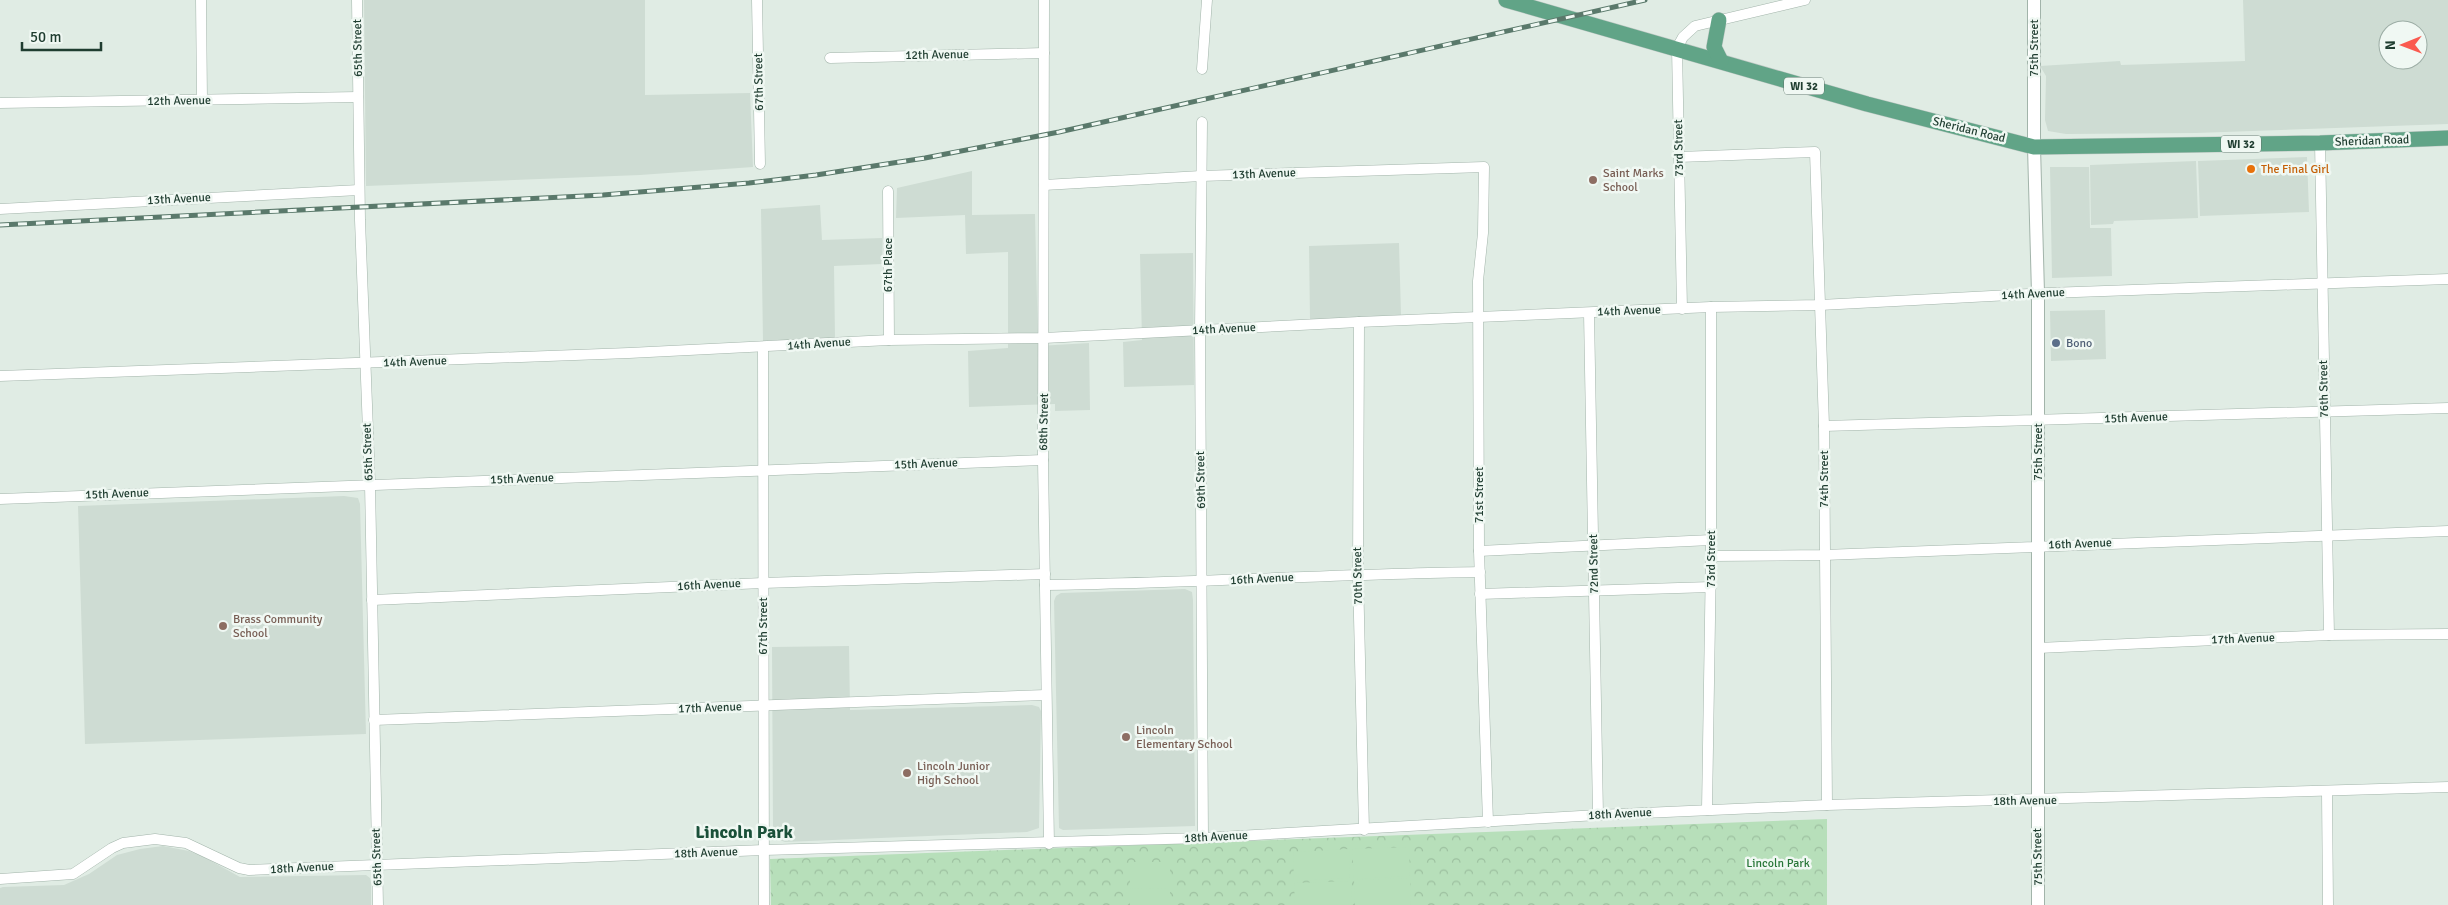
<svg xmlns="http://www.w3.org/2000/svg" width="2448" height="905" font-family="Signika,sans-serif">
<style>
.built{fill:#cedcd3;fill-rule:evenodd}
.forest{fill:url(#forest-crowns)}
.garden{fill:#b7dfba}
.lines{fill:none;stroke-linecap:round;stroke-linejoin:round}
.minor-casing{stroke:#a2b4aa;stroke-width:11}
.tertiary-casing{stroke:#a2b4aa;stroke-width:14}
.primary-casing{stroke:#c0c9c5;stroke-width:16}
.minor{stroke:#fff;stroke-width:10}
.tertiary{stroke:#fff;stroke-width:12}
.primary{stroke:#61a487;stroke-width:15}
.rail-casing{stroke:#5a796b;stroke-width:5}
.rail{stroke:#f0f8f3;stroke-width:3;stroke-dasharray:9;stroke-linecap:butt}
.food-dot{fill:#e8710a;stroke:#f0f8f3;stroke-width:2}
.education-dot{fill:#8d6e63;stroke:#f0f8f3;stroke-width:2}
.service-dot{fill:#5c6f8a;stroke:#f0f8f3;stroke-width:2}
.labels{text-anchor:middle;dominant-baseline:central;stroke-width:5;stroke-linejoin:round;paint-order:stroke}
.shield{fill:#f0f8f3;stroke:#5e756a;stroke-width:1}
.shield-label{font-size:11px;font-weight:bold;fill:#1f3d30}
.street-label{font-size:12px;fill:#1f3d30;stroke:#f0f8f3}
.food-label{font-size:12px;fill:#c56008;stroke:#f0f8f3;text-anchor:start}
.education-label{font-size:12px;fill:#785e54;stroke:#f0f8f3;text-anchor:start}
.service-label{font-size:12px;fill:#4e5e75;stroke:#f0f8f3;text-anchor:start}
.park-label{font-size:12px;fill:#277637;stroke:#f0f8f3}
.district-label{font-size:18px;font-weight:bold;fill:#1a5039;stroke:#f0f8f3}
</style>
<defs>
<pattern id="forest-crowns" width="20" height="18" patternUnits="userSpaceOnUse" patternTransform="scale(1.25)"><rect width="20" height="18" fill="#b7dfba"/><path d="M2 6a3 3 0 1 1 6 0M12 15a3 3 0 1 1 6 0" fill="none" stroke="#9dc0a0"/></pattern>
</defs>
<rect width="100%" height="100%" fill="#e0ece4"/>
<g class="built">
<polygon points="364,0 645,0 645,95 750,93 753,167 640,175 366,186"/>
<path d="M2243,0H2448V124L2196,133L2066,134L2048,131L2045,120L2046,76L2040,66L2120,61L2121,65L2245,61ZM2388,30H2418V60H2388Z"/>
<polygon points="2307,157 2309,212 2200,216 2198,161"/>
<polygon points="2196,161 2198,218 2114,221 2113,224 2091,225 2090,165"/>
<polygon points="2050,167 2089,167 2090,228 2111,228 2112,276 2052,278"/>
<polygon points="972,171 972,215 1035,214 1038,346 1089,343 1090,410 1055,411 1055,404 969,407 968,351 1008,348 1008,252 966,254 965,215 896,218 897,188"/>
<polygon points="820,205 822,240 882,238 882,264 834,266 835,338 763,341 761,209"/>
<polygon points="1399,243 1401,315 1310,320 1309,246"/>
<polygon points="1193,253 1194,385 1124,387 1123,342 1142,340 1140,254"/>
<polygon points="2105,310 2106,359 2051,361 2050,311"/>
<polygon points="344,496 358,498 360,504 366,734 85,744 78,506"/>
<polygon points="1185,589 1192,592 1193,600 1195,826 1063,830 1059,828 1054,601 1056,596 1061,593"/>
<polygon points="849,646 850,710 1032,705 1039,707 1041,711 1039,828 1027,832 785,842 775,838 773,829 772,647"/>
<polygon points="163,846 189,851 204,857 240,877 366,875 370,878 371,883 371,905 0,905 0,888 3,887 64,885 89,874 117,855 140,849"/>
</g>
<polygon class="forest" points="1827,819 1827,905 771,905 770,859"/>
<g class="garden">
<polygon points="1409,847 1410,876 1354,879 1352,849"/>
<polygon points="1349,849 1350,878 1294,881 1293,852"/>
<rect x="1130" y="862" width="40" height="24"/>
<polygon points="1410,878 1411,905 1355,905 1354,880"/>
<polygon points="1351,881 1352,905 1295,905 1294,883"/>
<polygon points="1130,888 1170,889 1170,905 1130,905"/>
</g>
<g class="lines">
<g class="minor-casing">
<g id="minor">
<polyline points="201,0 202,100"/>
<polyline points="357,0 360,220 370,484 378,905"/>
<polyline points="757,0 760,164"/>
<polyline points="1044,0 1043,460 1049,844"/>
<polyline points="830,58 1044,53"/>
<polyline points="1202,69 1207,0"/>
<polyline points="0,103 358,97"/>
<polyline points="1202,122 1200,331 1203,838"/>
<polyline points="2320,143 2329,635"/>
<polyline points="1679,157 1815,152 1824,426 1827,805"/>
<polyline points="1044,185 1201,176 1484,167 1483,233 1478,281 1479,551 1488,822"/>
<polyline points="888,191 889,340"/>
<polyline points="0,209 359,190"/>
<polyline points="1682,309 1677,48 1683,37 1695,26 1805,0"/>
<polyline points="1589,313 1598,815"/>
<polyline points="1359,322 1358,574 1364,830"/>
<polyline points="763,348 764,905"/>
<polyline points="0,376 629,353 889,340 1044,338 1359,322 1711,307 1820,305 2048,293 2448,279"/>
<polyline points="1824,426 2448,408"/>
<polyline points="0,499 1043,460"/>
<polyline points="1479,551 1711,540"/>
<polyline points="1711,556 1824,555 2448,531"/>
<path d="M1045,585C1190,583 1335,574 1480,572"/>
<polyline points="1480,594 1711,587"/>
<polyline points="372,600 763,583 1045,574"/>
<polyline points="2038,648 2329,635 2448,634"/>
<polyline points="374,720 1046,695"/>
<polyline points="2327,792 2328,905"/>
<polyline points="1707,810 1711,556 1711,307"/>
<polyline points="0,879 73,874 112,848 123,843 155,839 186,843 239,868 249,870 764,850 1203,838 1598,815 1827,805 2448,787"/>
</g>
</g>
<g class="tertiary-casing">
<polyline id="tertiary" points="2034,0 2034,147 2038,293 2038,905"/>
</g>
<g class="primary-casing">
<g id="primary">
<polyline points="1506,0 1867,104 2034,147 2320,143 2448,138"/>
<polyline points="1719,20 1714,47 1721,61"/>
</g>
</g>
<use href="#minor" class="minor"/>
<use href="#tertiary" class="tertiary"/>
<use href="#primary" class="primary"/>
<g class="rail-casing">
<polyline id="rail" points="0,225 603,195 749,183 816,175 925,158 1059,132 1645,0"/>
</g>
<use href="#rail" class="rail"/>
</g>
<circle class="food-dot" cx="2251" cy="169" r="5"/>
<g class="education-dot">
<circle cx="1593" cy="180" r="5"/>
<circle cx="223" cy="626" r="5"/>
<circle cx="1126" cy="737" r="5"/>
<circle cx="907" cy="773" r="5"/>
</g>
<circle class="service-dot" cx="2056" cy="343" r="5"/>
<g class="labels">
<g class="shield">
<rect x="1784" y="77.5" width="40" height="17" rx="4"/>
<rect x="2221" y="135.5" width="40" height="17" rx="4"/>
</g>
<g class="shield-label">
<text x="1804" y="86">WI 32</text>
<text x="2241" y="144">WI 32</text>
</g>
<g class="street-label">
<text transform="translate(358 48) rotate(-91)">65th Street</text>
<text transform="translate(2034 48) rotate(-90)">75th Street</text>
<text transform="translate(937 55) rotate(-1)">12th Avenue</text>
<text transform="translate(759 82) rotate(-91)">67th Street</text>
<text transform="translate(179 101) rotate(-1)">12th Avenue</text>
<text transform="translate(1969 130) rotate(14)">Sheridan Road</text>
<text transform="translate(2372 141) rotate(-2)">Sheridan Road</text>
<text transform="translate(1679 148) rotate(-91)">73rd Street</text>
<text transform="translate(1264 174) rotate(-2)">13th Avenue</text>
<text transform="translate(179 199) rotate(-3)">13th Avenue</text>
<text transform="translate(888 265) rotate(-90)">67th Place</text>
<text transform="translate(2033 294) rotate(-3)">14th Avenue</text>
<text transform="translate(1629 311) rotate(-2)">14th Avenue</text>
<text transform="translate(1224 329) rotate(-3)">14th Avenue</text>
<text transform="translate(819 344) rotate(-4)">14th Avenue</text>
<text transform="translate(415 362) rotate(-2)">14th Avenue</text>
<text transform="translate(2324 389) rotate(-91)">76th Street</text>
<text transform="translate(2136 418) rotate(-2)">15th Avenue</text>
<text transform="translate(1044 422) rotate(-89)">68th Street</text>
<text transform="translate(368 452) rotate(-92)">65th Street</text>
<text transform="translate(2038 452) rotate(-90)">75th Street</text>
<text transform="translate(926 464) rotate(-2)">15th Avenue</text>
<text transform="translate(522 479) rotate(-2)">15th Avenue</text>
<text transform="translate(1824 479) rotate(-90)">74th Street</text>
<text transform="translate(1201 480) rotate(-91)">69th Street</text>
<text transform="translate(117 494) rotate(-2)">15th Avenue</text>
<text transform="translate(1479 495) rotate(-90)">71st Street</text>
<text transform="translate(2080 544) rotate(-2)">16th Avenue</text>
<text transform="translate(1711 559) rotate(-90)">73rd Street</text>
<text transform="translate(1594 564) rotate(-91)">72nd Street</text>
<text transform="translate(1358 576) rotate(-91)">70th Street</text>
<text transform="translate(1262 579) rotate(-3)">16th Avenue</text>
<text transform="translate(709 585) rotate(-3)">16th Avenue</text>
<text transform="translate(763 626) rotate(-90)">67th Street</text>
<text transform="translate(2243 639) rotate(-2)">17th Avenue</text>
<text transform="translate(710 708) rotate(-2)">17th Avenue</text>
<text transform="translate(2025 801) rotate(-1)">18th Avenue</text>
<text transform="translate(1620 814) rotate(-3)">18th Avenue</text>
<text transform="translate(1216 837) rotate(-3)">18th Avenue</text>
<text transform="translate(706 853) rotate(-2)">18th Avenue</text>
<text transform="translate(377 857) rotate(-92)">65th Street</text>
<text transform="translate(2038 857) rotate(-91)">75th Street</text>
<text transform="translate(302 868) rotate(-3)">18th Avenue</text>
</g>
<g class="food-label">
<text x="2261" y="169">The Final Girl</text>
</g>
<g class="education-label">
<text x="1603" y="173">Saint Marks<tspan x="1603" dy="14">School</tspan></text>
<text x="233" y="619">Brass Community<tspan x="233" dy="14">School</tspan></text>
<text x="1136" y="730">Lincoln<tspan x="1136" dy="14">Elementary School</tspan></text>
<text x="917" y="766">Lincoln Junior<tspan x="917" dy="14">High School</tspan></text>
</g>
<g class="service-label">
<text x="2066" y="343">Bono</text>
</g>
<g class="park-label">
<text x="1778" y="863">Lincoln Park</text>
</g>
<g class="district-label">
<text x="744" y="832">Lincoln Park</text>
</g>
</g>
<g transform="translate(2403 45) rotate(269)"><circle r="24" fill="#f0f8f3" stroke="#9cada5"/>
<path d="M0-4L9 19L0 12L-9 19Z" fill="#fa5a4f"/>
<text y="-8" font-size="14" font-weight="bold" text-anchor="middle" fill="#1f3d30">N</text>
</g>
<path d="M22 42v8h79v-8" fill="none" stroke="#1f3d30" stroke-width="2.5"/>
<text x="30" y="42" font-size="15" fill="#1f3d30" stroke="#f0f8f3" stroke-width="4" paint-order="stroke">50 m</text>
</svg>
